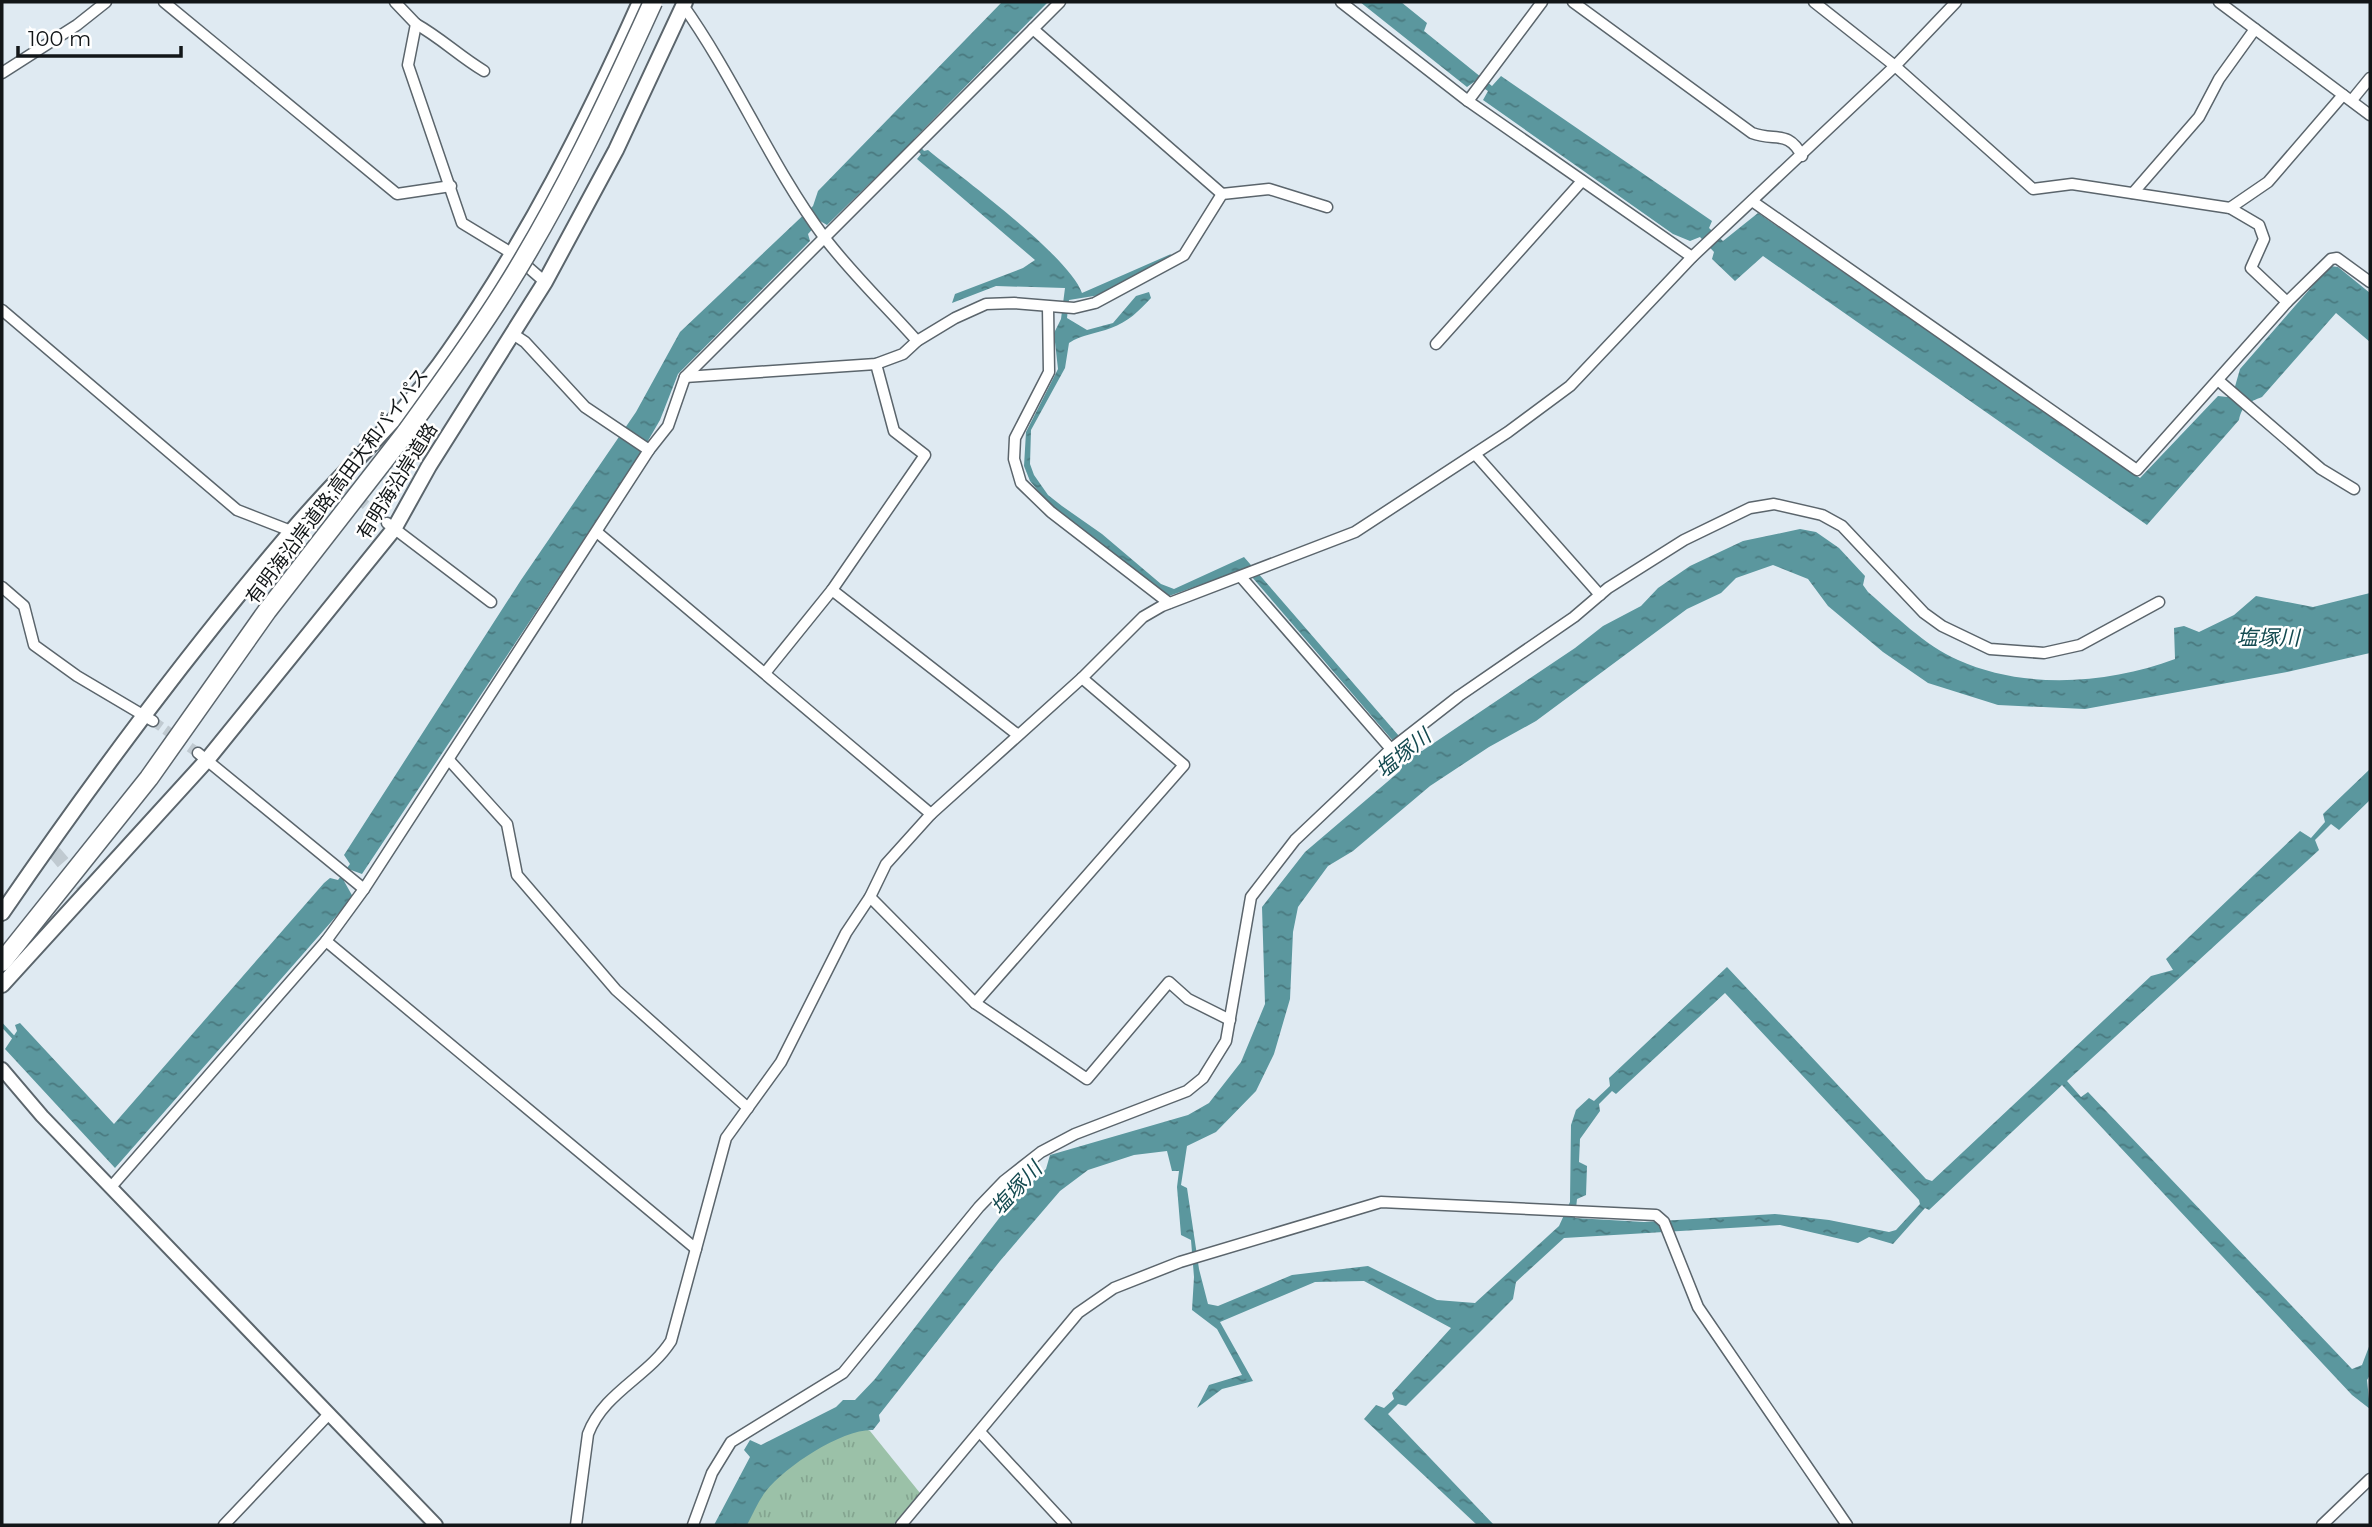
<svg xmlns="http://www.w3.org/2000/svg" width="2372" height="1527" font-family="Montserrat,'Noto Sans JP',sans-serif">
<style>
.park{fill:url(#park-tufts)}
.water{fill:url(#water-ripples);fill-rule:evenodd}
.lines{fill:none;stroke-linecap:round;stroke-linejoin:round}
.stream{stroke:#5b979e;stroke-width:3.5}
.minor-tunnel{stroke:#c0cad1;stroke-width:10;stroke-dasharray:10 5;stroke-linecap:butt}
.secondary-tunnel{stroke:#c0cad1;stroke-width:14;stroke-dasharray:14 7;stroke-linecap:butt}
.minor-casing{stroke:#5b656c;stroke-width:13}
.tertiary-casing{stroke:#5b656c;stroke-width:16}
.secondary-casing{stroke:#5b656c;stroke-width:18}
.motorway-casing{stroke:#5b656c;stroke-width:21}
.minor{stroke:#fff;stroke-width:10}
.tertiary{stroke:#fff;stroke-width:12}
.secondary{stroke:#fff;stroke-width:14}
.motorway{stroke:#fff;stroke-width:18}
.motorway-bridge-casing{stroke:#5b656c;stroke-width:21;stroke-linecap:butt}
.motorway-bridge{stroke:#fff;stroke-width:18}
.labels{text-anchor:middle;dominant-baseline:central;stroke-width:5;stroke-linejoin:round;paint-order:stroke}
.street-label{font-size:19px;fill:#121618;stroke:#fff}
.water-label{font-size:21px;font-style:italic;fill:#144a50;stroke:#fff}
</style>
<defs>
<pattern id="park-tufts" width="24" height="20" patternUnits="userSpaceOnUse" patternTransform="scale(1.75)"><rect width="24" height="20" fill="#9bc1a8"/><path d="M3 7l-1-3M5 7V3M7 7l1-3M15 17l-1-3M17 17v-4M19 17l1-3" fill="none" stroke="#84a590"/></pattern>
<pattern id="water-ripples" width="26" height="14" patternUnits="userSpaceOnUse" patternTransform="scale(1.75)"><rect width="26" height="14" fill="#5b979e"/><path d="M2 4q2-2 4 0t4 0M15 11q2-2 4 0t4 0" fill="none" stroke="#4a7a80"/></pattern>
</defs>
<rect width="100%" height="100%" fill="#dfeaf2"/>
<polygon class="park" points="859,1426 870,1431 920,1493 893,1525 741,1525 765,1475"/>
<g class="water">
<path d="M1002,2H1048L914,139L924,151L928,150C962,178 1069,256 1082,293L1171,254L1168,259L1100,295L1069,300L1067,318L1087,330L1113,323L1136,296L1149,292L1151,298C1139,311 1128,322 1111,328C1096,334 1082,334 1069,343L1065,368L1031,430L1030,464L1034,475L1048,495L1062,506L1102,534L1161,584L1174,589L1244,557L1412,751H1422L1575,648L1603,626L1641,606L1658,588L1690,566L1743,541L1800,529L1816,532L1839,548L1865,576L1863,585L1868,592C1896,616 1924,645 1958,660C2025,690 2108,684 2175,659L2174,628L2184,626L2199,632L2234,615L2256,596L2313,607L2370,593V653L2287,672L2085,709L1998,705L1928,683L1883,652L1828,606L1808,579L1773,565L1736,578L1721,593L1687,609L1536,721L1489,747L1430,786L1353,851L1328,866L1298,907L1293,932L1290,999L1274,1054L1256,1091L1216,1132L1187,1146L1181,1185L1187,1188L1199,1269L1208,1304L1218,1306L1292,1275L1368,1266L1437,1300L1475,1303L1559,1226L1570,1202L1571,1125L1576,1110L1589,1098L1594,1101L1610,1086L1609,1078L1727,967L1926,1179L1932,1181L2151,976L2173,970L2166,959L2300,831L2311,838L2325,822L2323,814L2370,769V800L2339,830L2331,824L2315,840L2319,850L2067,1081L2081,1097L2088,1092L2352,1369L2362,1365L2370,1344V1375L2367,1380L2370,1409L2352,1395L2062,1085L1929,1210L1925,1208L1893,1244L1869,1237L1858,1243L1780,1225L1564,1238L1516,1282L1513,1299L1406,1406L1398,1404L1388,1414L1494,1525H1477L1364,1419L1376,1405L1384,1408L1394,1399L1392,1393L1451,1328L1364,1281L1315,1282L1220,1322L1253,1381L1222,1389L1197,1408L1209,1385L1242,1375L1217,1329L1192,1310L1194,1277L1191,1240L1181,1235L1177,1187L1179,1171H1172L1167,1151L1134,1155L1088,1170L1060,1191L1000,1261L879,1415L880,1421L873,1430C842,1429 786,1466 766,1491C758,1501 753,1514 747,1525H714L750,1457L744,1450L750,1440L761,1445L836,1407L843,1400H855L875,1379L1014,1199L1046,1169L1050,1155L1188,1115L1209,1103L1241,1062L1265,1004L1262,907L1305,852L1400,771L1406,756L1245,569L1169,596L1049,504L1030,481L1024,466L1026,432L1058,369L1054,333L1061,319L1065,288L996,286L952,303L955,294L1023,268L1035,260L917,159L921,154L910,144L827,225L820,221L808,234L810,241L678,374L660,420L638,458L362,874L351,870L344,881L353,897L115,1168L5,1049L17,1031L15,1025L20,1023L114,1124L324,883L330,878L338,880L350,864L344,855L521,580L636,412L680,332L813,206L818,191ZM1725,993L1919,1200L1920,1204L1896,1230L1889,1232L1829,1220L1775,1214L1644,1222L1575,1218L1577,1199L1586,1195L1587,1166L1579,1162L1580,1139L1600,1111L1599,1104L1612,1091L1616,1094Z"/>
<path d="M1360,2H1401L1427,23L1424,31L1492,86L1501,76L1712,221L1709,228L1723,241L1758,213L2140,478L2218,396L2227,397L2234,390L2240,369L2330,266L2338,267L2370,293V342L2336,313L2262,397C2249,402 2242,405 2239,420L2147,525L1763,256L1735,281L1712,259L1714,252L1700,237L1690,241L1673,234L1483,100L1488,91L1474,82L1467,87Z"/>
</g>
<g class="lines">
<polyline class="stream" points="2,1025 15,1039"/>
<g class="minor-tunnel">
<polyline points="347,489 387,523"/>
<polyline points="153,721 198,753"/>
</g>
<polyline class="secondary-tunnel" points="54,852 84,887"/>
<g class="minor-casing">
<g id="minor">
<polyline points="164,2 397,194 451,186"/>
<polyline points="395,2 416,24 408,65 462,223 513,254 545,282"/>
<polyline points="1341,2 1468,101 1692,257"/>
<path d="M1573,2L1752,133C1775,142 1788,129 1802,156"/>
<polyline points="1814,2 1895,66 2033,189 2072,184 2230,208 2259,225 2264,239 2251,268 2287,302"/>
<polyline points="2219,2 2370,115"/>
<path d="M682,4C735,78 771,166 824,237C852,274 887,307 917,341"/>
<path d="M416,24C441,38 459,56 484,71"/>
<polyline points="1033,29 1222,194"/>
<polyline points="2,73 77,25 106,2"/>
<polyline points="2352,100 2370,78"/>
<polyline points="1468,101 1542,2"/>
<polyline points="2133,193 2199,117 2219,79 2255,29"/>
<polyline points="1752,201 2137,470 2287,302 2331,259 2337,258 2370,282"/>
<polyline points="2230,208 2268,182 2343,95"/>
<polyline points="1048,307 1049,372 1015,438 1014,459 1021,483 1051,512 1169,603"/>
<polyline points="2,310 237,510 291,531"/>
<polyline points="513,334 525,342 585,407 649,450"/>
<polyline points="1436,344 1582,181"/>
<polyline points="685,377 876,364 903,354 917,341 955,318 986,304 1014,303 1074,308 1095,303 1184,255 1222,194 1269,189 1327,207"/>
<polyline points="2219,381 2321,469 2354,489"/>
<polyline points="1475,454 1600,595"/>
<polyline points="387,523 491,602"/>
<polyline points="598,533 931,814"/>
<polyline points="1241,577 1391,749"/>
<polyline points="2,587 24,606 34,645 77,676 153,721"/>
<polyline points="832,590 1018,735"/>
<polyline points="765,673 832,590 925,455 894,431 876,364"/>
<polyline points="198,753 364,889"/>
<polyline points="449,760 507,824 517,875 616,990 748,1108"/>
<polyline points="870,897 975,1003 1087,1079 1169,982 1188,999 1230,1020"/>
<polyline points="326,941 696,1249"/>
<polyline points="975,1003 1184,765 1082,678"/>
<polyline points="111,1187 326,941 364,889 649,450 668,426 685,377 1060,2"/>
<polyline points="980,1432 1066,1525"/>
<polyline points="224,1525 329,1414"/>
<path d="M576,1525L588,1434C604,1392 648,1377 671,1341L726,1138L781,1062L846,933L870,897L886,864L931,814L1082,678L1143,617L1162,606L1355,532L1508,432L1570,386L1692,257L1895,66L1956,2"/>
<polyline points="693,1525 712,1473 731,1442 843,1373 979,1207 1004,1181 1041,1152 1075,1134 1187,1091 1203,1078 1226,1041 1251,897 1295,840 1391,749 1459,696 1574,617 1608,588 1684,540 1750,508 1774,504 1822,515 1842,526 1924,613 1942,626 1990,649 2044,653 2080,645 2159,602"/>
<polyline points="901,1525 1078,1313 1114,1288 1180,1262 1381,1202 1656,1215 1664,1222 1698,1307 1847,1525"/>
<polyline points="2322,1525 2370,1479"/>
</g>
</g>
<g class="tertiary-casing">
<polyline id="tertiary" points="2,1069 42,1116 436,1525"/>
</g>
<g class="secondary-casing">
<g id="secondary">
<path d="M2,913C92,782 187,654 290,533C342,471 403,418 449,351C526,242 586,123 640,2"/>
<polyline points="2,985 207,760 394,529 429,466 545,282 616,150 685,2"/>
</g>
</g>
<g class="motorway-casing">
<polyline id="motorway" points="2,962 149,778 267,611 407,431"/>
</g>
<use href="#minor" class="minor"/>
<use href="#tertiary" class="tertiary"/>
<use href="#secondary" class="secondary"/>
<use href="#motorway" class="motorway"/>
<g class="motorway-bridge-casing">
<path id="motorway-bridge" d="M407,431C440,385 474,339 504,291C562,199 608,101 653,2"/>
</g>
<use href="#motorway-bridge" class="motorway-bridge"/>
</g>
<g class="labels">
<g class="street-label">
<text transform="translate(397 481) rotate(-58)">有明海沿岸道路</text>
<text transform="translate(337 486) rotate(-53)">有明海沿岸道路;高田大和バイパス</text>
</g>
<g class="water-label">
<text x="2268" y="637">塩塚川</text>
<text transform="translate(1403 753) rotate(-39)">塩塚川</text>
<text transform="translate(1016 1188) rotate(-47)">塩塚川</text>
</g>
</g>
<rect width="2372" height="1527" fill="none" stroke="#121618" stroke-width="7"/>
<path d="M18 46v10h163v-10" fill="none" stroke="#121618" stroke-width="3.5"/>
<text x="28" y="46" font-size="21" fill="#121618" stroke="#ffffff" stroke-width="5" paint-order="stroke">100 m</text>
</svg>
